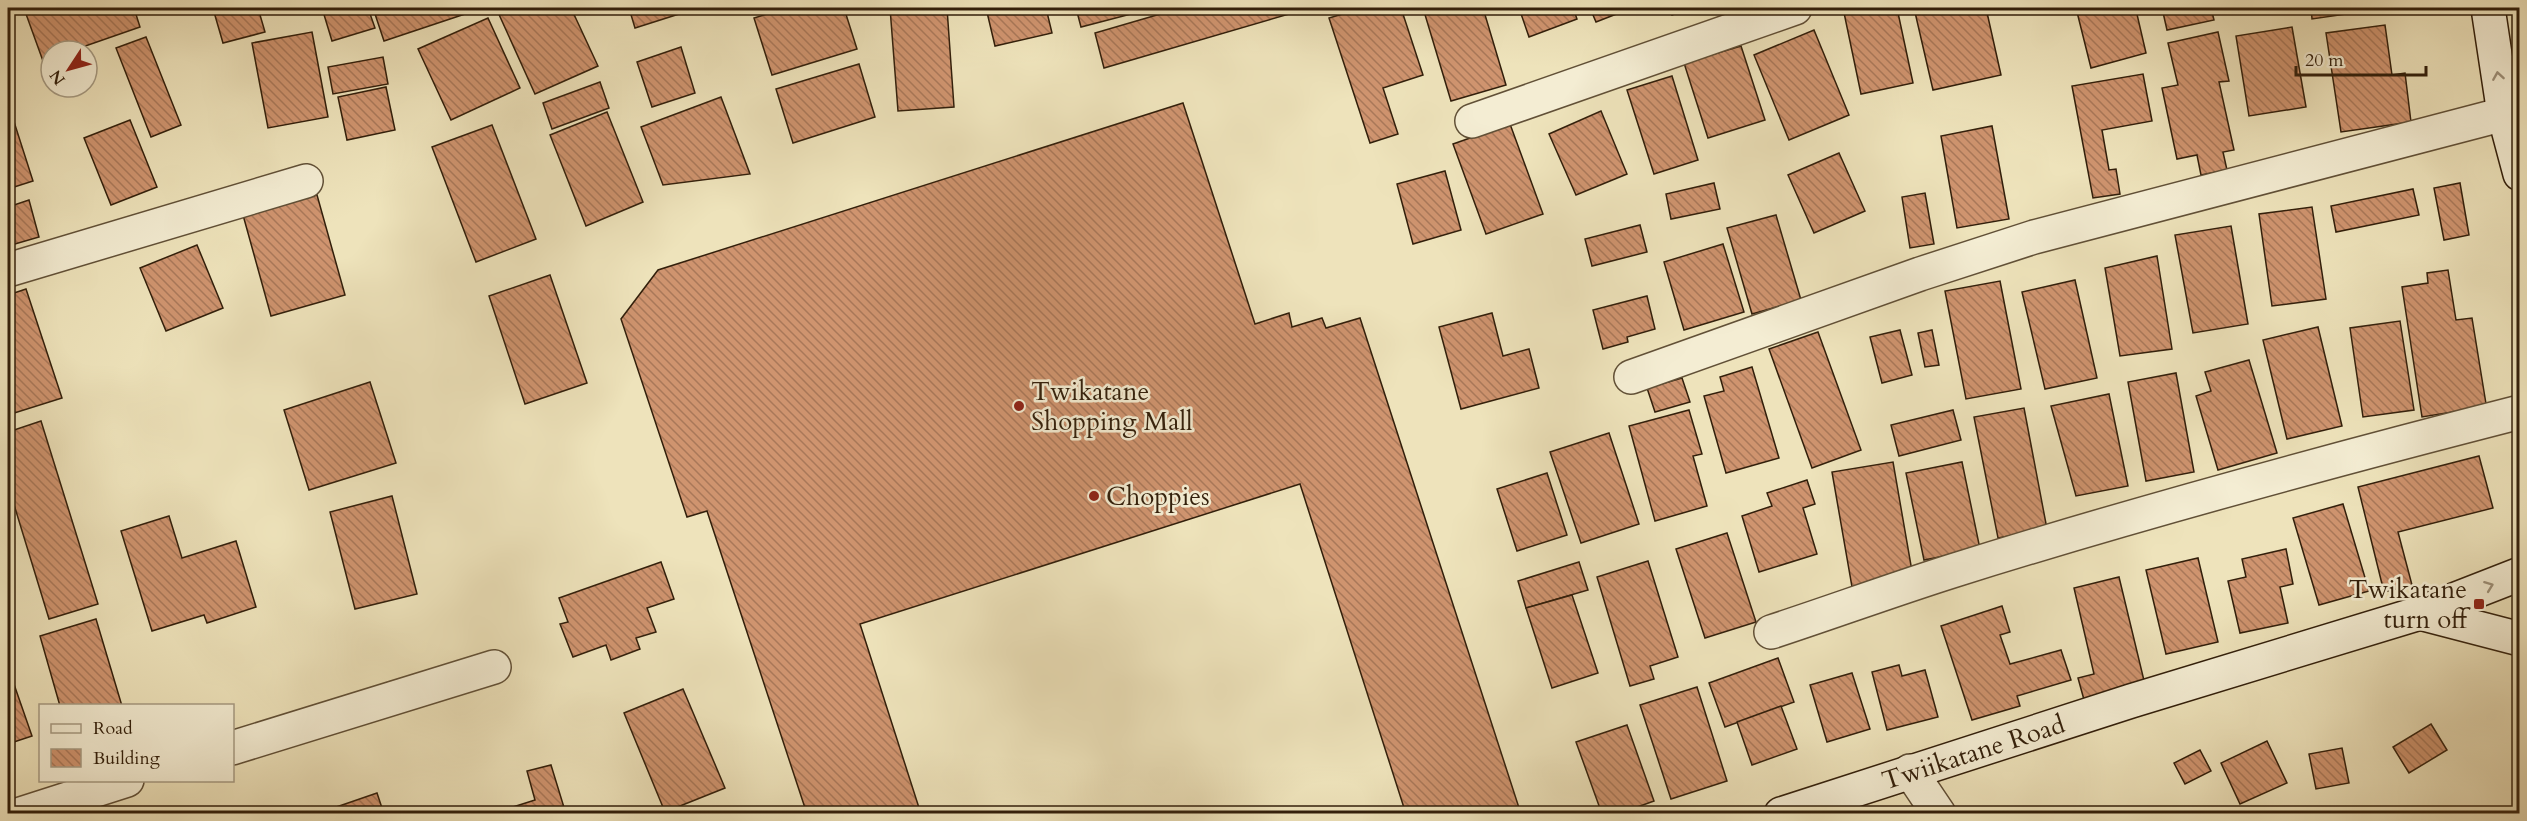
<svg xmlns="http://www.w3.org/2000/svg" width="2527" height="821" font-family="Cardo,serif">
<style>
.building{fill:url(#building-back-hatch);stroke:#321f0b;stroke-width:1.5}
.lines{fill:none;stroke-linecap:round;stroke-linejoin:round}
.street-casing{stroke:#615037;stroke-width:36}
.secondary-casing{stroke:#321f0b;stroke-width:36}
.street{stroke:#f4edd3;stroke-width:33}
.secondary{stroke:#f4edd3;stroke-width:33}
.oneway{stroke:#9d9079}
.poi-dot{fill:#8f2418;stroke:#f4edd3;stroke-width:2}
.labels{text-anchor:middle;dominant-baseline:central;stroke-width:5;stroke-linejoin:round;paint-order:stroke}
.poi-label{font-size:26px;fill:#321f0b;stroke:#f4edd3;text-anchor:start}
.street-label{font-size:26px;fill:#321f0b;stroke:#f4edd3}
</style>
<defs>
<pattern id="building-back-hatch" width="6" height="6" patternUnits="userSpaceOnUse" patternTransform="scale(1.5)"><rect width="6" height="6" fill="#cf946f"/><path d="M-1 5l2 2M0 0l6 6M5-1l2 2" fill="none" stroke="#a97859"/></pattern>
</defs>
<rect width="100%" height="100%" fill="#eee3bb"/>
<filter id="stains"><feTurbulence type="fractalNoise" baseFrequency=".00333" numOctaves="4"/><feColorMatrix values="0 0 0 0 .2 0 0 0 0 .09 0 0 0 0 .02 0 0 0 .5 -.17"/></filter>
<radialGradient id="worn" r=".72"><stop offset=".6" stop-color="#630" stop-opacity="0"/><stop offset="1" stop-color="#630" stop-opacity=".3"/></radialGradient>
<g class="building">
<polygon points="43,8 134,8 140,27 71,51 51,51 51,58 43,61 26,14"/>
<polygon points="228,8 258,8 265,32 223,43 214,12"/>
<polygon points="322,8 368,8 375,28 332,41"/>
<polygon points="373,8 466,8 468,13 384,41"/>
<polygon points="501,8 571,8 598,66 535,94 497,10"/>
<polygon points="629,8 698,8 635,28"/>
<polygon points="787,8 844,8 857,49 772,75 754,18"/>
<polygon points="890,8 947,8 954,107 898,111"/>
<polygon points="986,8 1046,8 1052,33 995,46"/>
<polygon points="1076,8 1134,8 1135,13 1081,27"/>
<polygon points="1173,8 1295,8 1296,12 1104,68 1095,33 1174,10"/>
<polygon points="1363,8 1401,8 1423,75 1383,88 1398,134 1370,143 1329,18"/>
<polygon points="1423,8 1483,8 1506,85 1451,101"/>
<polygon points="1519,8 1573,8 1577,19 1529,37"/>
<polygon points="1590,8 1632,8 1596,22"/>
<polygon points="1669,8 1690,8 1672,15"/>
<polygon points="1843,8 1897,8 1913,83 1861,94"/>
<polygon points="1914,8 1986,8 2001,75 1933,90"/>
<polygon points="2076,8 2146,8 2136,10 2146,53 2091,68"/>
<polygon points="2162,8 2211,8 2214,20 2167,30"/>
<polygon points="2311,8 2380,8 2380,9 2312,19"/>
<polygon points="488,18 520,88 451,120 418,49"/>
<polygon points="2385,25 2392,75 2405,73 2411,122 2341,132 2326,33"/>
<polygon points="2292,27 2306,107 2249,116 2236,36"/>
<polygon points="1814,30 1849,115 1789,140 1754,55"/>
<polygon points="312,32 328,117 268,128 252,43"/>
<polygon points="2218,32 2229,81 2219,82 2234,150 2223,152 2227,170 2201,175 2197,155 2177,159 2162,88 2178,85 2168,43"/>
<polygon points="146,37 181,125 151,137 116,48"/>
<polygon points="1741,46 1765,120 1708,138 1684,63"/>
<polygon points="681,47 695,93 652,107 637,62"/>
<polygon points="383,57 388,84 333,94 328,67"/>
<polygon points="859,64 875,117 793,143 776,89"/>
<polygon points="2143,74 2152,121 2102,130 2109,170 2116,169 2120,194 2093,198 2072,86"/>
<polygon points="1672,76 1698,160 1654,174 1627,90"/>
<polygon points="600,82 609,108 552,129 543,103"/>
<polygon points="386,87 395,130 347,140 338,97"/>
<polygon points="721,97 750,174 663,185 641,127"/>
<polygon points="8,103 33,181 8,189"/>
<polygon points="1183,103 1255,324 1289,313 1292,327 1322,318 1326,328 1360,318 1521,814 1406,814 1300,484 860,624 921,814 807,814 707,511 687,517 621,319 658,270"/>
<polygon points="1601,111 1627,174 1576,195 1549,134"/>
<polygon points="607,112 643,202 586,226 550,135"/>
<polygon points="130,120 157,187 111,205 84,138"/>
<polygon points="1510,124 1543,214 1486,234 1453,144"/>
<polygon points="492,125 536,239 476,262 432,147"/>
<polygon points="1992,126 2009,219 1957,228 1941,136"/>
<polygon points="1839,153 1865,211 1814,233 1788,175"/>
<polygon points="1445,171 1461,230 1413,244 1397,184"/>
<polygon points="1714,183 1720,209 1671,219 1666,194"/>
<polygon points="2460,183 2469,235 2444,240 2434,188"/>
<polygon points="2413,189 2419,215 2336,232 2331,206"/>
<polygon points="1925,193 1934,244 1910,248 1902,197"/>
<polygon points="317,195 345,295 271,316 243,215"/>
<polygon points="29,200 39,237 8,246 8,207"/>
<polygon points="2312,207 2326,299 2272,306 2259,214"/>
<polygon points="1776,215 1801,300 1752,314 1727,228"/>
<polygon points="1640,225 1647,252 1592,266 1585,239"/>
<polygon points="2231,226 2248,324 2193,333 2175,235"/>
<polygon points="1723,244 1744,312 1684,330 1664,262"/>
<polygon points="197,245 223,308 166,331 140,268"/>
<polygon points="2157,256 2172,349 2120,356 2105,268"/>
<polygon points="2448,270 2456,320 2472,318 2488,416 2453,421 2452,412 2422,417 2402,287 2428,283 2427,273"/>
<polygon points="550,275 587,383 525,404 489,296"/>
<polygon points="2075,280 2097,378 2045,389 2022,292"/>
<polygon points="2000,281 2021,389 1966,399 1945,291"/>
<polygon points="26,289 62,398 8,415 8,295"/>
<polygon points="1647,296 1655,329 1627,337 1628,342 1603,349 1593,310"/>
<polygon points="1492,313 1503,356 1529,349 1539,388 1461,409 1439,327"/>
<polygon points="2400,321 2414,410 2363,417 2350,328"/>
<polygon points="2318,327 2342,426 2287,439 2263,340"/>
<polygon points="1900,330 1912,375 1882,383 1870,337"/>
<polygon points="1932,330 1939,365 1925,367 1918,333"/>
<polygon points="1818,332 1861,450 1812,468 1769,349"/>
<polygon points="2249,360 2277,453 2218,470 2196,396 2211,391 2205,372"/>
<polygon points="1752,367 1779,458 1726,473 1704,396 1724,391 1720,377"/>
<polygon points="2176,373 2194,472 2146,481 2128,382"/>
<polygon points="1682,378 1690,402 1655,412 1647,388"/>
<polygon points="370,382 396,463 309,490 284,410"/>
<polygon points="2109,394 2128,486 2076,496 2051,406"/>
<polygon points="2024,408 2047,529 1998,538 1974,417"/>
<polygon points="1689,410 1702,454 1693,456 1707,506 1655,521 1629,426"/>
<polygon points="1953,410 1961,440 1899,456 1891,425"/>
<polygon points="41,421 98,604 49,619 8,485 8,432"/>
<polygon points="1609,433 1639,524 1581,543 1550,452"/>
<polygon points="2479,456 2493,508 2398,532 2412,585 2384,592 2358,487"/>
<polygon points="1893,462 1913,577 1852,587 1832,472"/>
<polygon points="1962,462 1980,549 1924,560 1906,473"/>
<polygon points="1547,473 1567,535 1517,551 1497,489"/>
<polygon points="1807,480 1815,504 1803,508 1817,554 1759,572 1742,516 1772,506 1767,493"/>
<polygon points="392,496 417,594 355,609 330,512"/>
<polygon points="2343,504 2369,591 2319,605 2293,518"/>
<polygon points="169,516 182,558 236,541 256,607 207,623 204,615 152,631 121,531"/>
<polygon points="1727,533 1756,622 1705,638 1676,549"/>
<polygon points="2286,549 2293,584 2280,587 2288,623 2240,633 2228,581 2246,577 2242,559"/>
<polygon points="2198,558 2218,642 2166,654 2146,570"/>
<polygon points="1648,561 1678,657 1650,666 1654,679 1630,686 1597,577"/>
<polygon points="661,562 674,599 647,608 656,632 636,638 640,649 611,660 606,645 573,657 560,624 568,622 559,598"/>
<polygon points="1579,562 1588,590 1526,608 1518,581"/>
<polygon points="2119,577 2147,693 2086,707 2078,678 2094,674 2074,588"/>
<polygon points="1572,595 1598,673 1552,688 1526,608"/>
<polygon points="2002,606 2010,632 2000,635 2010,664 2061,650 2071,680 2017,696 2020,706 1972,720 1941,626"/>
<polygon points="96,619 122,706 60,706 40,636"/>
<polygon points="1778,658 1794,702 1725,727 1709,683"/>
<polygon points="1899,665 1902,676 1925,670 1938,717 1887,730 1872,672"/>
<polygon points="8,667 32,736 8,744"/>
<polygon points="1852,673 1870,729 1827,742 1810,685"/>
<polygon points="1697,687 1727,781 1671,799 1640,705"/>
<polygon points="683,689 725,788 665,812 624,713"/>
<polygon points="1781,706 1797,749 1752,765 1737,722"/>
<polygon points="2431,724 2447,750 2409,773 2393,747"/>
<polygon points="1627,725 1654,801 1618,814 1602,814 1576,742"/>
<polygon points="2267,741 2287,783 2240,804 2221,763"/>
<polygon points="2342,748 2349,783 2316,789 2309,754"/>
<polygon points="2200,750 2211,771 2185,784 2174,763"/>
<polygon points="551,765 566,814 491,814 535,800 527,771"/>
<polygon points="377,793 384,814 316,814"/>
</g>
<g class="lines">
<g class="street-casing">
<g id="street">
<polyline points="1472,121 1795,8"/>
<polyline points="8,270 306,181"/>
<polyline points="1631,377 1920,274 2034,237 2504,114"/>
<path d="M1771,632C1832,612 1892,590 1952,571C2140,512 2329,461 2520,412"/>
<polyline points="232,748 494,667"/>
<polyline points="1910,771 1939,814"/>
<polyline points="21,814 127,780"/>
</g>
</g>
<g class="secondary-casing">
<g id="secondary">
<polyline points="2488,8 2504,114 2520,174"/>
<polyline points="2420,613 2520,639"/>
<path id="s1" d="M1781,814L2131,701L2420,613L2520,574"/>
</g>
</g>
<use href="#street" class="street"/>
<use href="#secondary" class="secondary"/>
</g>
<defs><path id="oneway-chevron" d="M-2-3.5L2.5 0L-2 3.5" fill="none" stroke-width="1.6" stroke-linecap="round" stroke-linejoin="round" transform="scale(1.5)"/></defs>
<g class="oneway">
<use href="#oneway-chevron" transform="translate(2498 76) rotate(-99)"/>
<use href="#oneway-chevron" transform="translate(2489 586) rotate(-21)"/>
</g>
<g class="poi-dot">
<circle cx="1019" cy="406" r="6"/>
<circle cx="1094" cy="496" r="6"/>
<rect x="2473" y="598" width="12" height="12" rx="3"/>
</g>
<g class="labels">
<g class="poi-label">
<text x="1031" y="391">Twikatane<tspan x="1031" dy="30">Shopping Mall</tspan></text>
<text x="1106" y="496">Choppies</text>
<text x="2467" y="589" text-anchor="end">Twikatane<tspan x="2467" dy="30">turn off</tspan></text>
</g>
<g class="street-label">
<text stroke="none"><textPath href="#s1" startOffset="202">Twiikatane Road</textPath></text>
</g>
</g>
<rect width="2527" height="821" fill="none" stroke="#eee3bb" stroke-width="30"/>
<rect x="9" y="9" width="2509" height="803" fill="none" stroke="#321f0b" stroke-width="3"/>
<rect x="15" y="15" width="2497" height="791" fill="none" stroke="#321f0b" stroke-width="1.5"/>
<rect x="39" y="704" width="195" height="78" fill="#f4edd3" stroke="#a69b83" stroke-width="1.5"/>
<rect x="51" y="724" width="30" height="9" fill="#f4edd3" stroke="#a69b83" stroke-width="1.5"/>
<text x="93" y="734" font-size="18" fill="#321f0b">Road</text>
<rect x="51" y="749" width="30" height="18" fill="url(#building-back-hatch)" stroke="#a69b83" stroke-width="1.5"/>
<text x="93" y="764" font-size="18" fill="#321f0b">Building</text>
<g transform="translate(69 69) rotate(234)"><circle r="28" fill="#f4edd3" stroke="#a69b83" stroke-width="1.5"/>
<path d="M0-4.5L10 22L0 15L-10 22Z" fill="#8f2418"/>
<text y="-9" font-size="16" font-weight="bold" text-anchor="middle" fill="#321f0b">N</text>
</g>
<path d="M2296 66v9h130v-9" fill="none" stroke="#321f0b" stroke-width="3"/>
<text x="2305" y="66" font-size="18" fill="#321f0b" stroke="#f4edd3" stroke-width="4.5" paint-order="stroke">20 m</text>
<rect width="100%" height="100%" filter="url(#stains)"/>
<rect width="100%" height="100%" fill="url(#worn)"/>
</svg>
